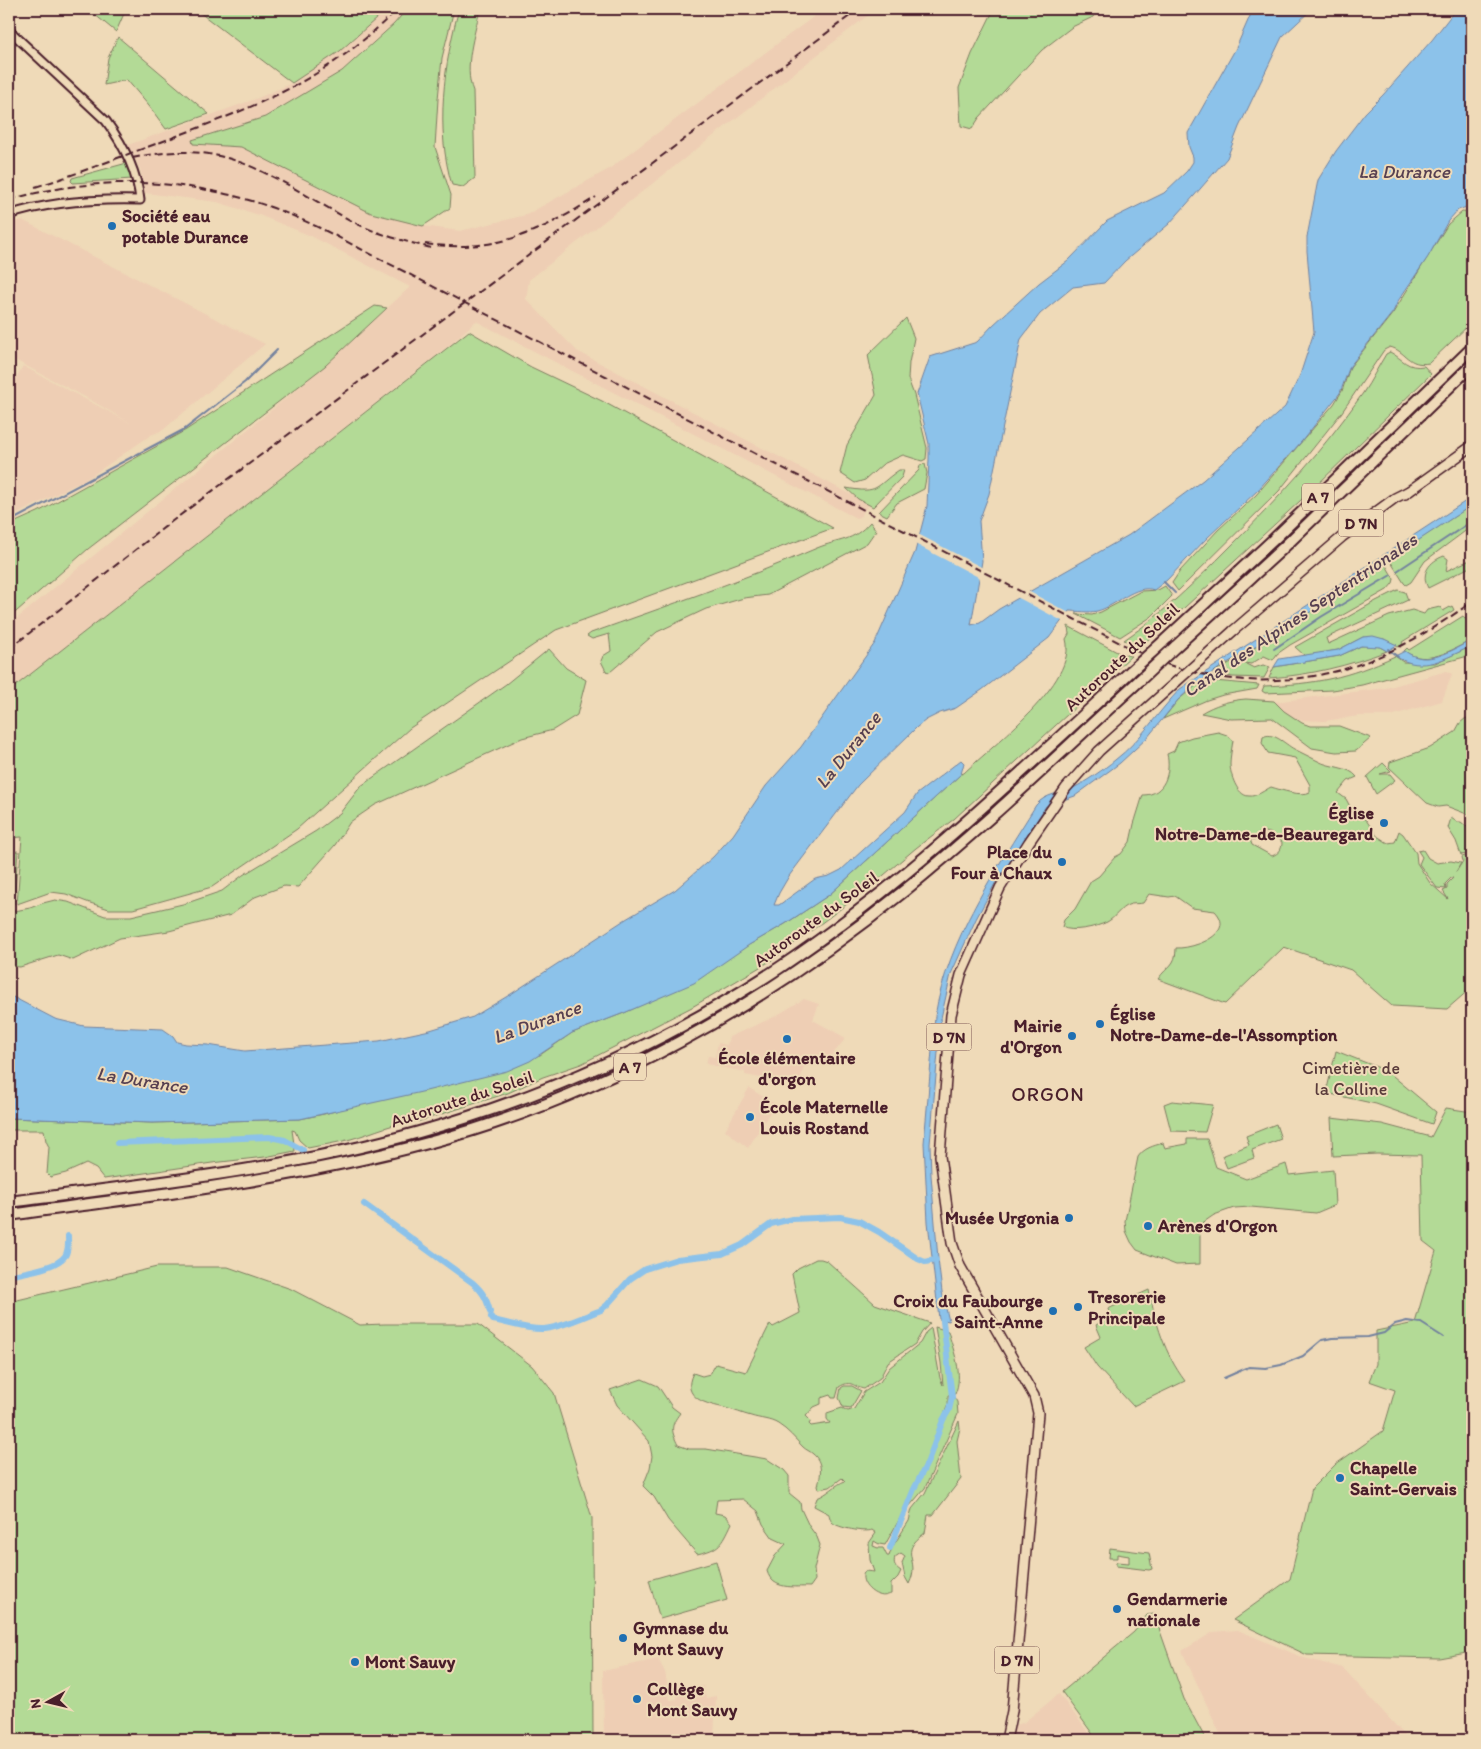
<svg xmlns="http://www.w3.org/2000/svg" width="1481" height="1749" font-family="Itim,sans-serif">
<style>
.built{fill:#eeceb4}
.green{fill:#b3da96;stroke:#7e7c60;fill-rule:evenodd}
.water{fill:#8cc2ea;stroke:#72819e}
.pier{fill:#efdab8}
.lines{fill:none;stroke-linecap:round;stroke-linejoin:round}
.stream{stroke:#72819e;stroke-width:2}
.canal{stroke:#8cc2ea;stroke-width:6}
.tertiary-casing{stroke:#4a1f2b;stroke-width:11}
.primary-casing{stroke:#4a1f2b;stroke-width:12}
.motorway-casing{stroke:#4a1f2b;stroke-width:14}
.tertiary{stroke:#efdab8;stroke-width:7}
.primary{stroke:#efdab8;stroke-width:9}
.motorway{stroke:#efdab8;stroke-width:10}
.rail{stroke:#4a1f2b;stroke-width:2;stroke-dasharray:8 4;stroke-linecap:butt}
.primary-bridge-casing{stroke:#4a1f2b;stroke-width:12;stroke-linecap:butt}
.motorway-bridge-casing{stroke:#4a1f2b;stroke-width:14;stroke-linecap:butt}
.primary-bridge{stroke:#efdab8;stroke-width:9}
.motorway-bridge{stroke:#efdab8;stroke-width:10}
.poi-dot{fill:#1f6fb2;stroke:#efdab8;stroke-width:2}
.labels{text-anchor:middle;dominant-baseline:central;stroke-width:4;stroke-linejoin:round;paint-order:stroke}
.shield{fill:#efdab8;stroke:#7c5755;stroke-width:1}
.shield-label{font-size:16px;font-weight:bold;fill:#4a1f2b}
.poi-label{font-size:18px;font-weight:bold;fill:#4a1f2b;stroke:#efdab8;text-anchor:start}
.street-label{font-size:18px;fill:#4a1f2b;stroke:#efdab8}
.park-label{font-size:18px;fill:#5a3b3b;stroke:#efdab8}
.water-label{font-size:19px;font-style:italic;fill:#574051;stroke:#efdab8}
.quarter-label{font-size:20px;letter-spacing:1px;fill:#4a1f2b;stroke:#efdab8}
</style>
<rect width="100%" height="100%" fill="#efdab8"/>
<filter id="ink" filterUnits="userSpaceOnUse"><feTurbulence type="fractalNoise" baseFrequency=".02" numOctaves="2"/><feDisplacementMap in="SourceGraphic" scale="10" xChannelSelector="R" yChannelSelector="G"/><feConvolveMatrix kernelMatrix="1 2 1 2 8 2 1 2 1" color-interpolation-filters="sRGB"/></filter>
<g filter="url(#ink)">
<g class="built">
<polygon points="387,9 407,9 394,24 342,71 265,117 193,140 193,144 241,147 371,213 423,226 460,231 526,215 609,169 824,9 876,9 529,280 526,299 577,351 869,504 861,516 856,518 476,321 451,344 9,691 9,625 325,366 410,287 311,236 259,215 217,202 145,193 140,169 128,145 258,98 292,83 340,51"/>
<polygon points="22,220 265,344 163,430 151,435 90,477 17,514 9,508 9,390 23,366 132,424 87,398 9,357 9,224"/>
<polygon points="1447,671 1452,674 1442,701 1390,716 1359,716 1324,721 1299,720 1285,717 1274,702 1386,688"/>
<polygon points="804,999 819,1004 813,1020 846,1038 824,1065 806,1056 800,1082 767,1077 766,1079 745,1075 745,1072 706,1064 708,1056 715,1057 718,1043 727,1045 729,1037 774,1017"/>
<polygon points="749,1088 775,1104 748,1148 725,1130"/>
<polygon points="1238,1630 1304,1658 1343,1668 1409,1740 1223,1740 1182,1651 1213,1632"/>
<polygon points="658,1659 665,1672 670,1700 677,1699 678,1690 703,1686 706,1698 716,1696 714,1740 604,1740 603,1671"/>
<polygon points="1059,1694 1094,1740 1011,1740 1014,1725 1023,1723"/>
</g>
<g class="green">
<polygon points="88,9 126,9 116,32"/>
<polygon points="195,9 384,9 386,10 340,51 292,83"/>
<polygon points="407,9 454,9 442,58 438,99 435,147 451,195 450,208 423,226 371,213 241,147 193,144 192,140 265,117 342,71 394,24"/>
<path d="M459,9H480C475,34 463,67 473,91L475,178L463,187L452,185C435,130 444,63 459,9Z"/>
<polygon points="994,9 1098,9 1093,17 1072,27 1042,50 979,118 972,129 961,126 959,88 972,54"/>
<polygon points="118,37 209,114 166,129 149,106 127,80 104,85 108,58"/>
<polygon points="127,163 132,179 73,183 71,181 72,178"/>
<path d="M1462,212L1472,213V322L1429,363C1408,367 1406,351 1390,347L1384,350L1342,412L1279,491L1178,591L1172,583L1180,571L1218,530L1256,495L1334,404L1342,391L1350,367L1393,313L1448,224Z"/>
<polygon points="375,306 387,308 325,366 88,549 9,618 9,525 38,512 186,430"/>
<polygon points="906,318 914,338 909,363 908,379 914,395 927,448 926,459 922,461 903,455 883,464 865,480 855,483 840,473 847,445 876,395 868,355"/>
<polygon points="469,331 531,367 602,401 833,528 556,630 410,728 297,829 212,887 133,909 109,909 87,902 66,894 51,892 17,904 22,837 9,838 9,691"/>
<path d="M1390,352C1403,359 1407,369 1424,366L1431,374L1313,489L1171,620L1143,644H1134L1124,640C1163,614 1196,581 1229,548C1277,500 1324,449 1363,393C1371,381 1378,367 1386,354Z"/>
<polygon points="925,464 927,473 924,489 897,503 887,516 879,512 919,470 920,465"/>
<path d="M899,470H904L902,477L873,507L858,499L846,488C880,494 874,487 899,470Z"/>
<polygon points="1472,505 1472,526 1425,561 1411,582 1406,585 1404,583 1389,559"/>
<path d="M870,522L876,530L867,543L768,595L744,598L706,609L657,632L610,672L606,671L601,661L603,656L611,651L609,634L592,639L587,636L591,633C667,606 743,580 817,548C839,539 853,542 870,522Z"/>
<path d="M1444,556L1448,559L1446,571L1472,559V566L1428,588C1420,573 1430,561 1444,556Z"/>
<polygon points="1384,562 1394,579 1393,583 1387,590 1290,645 1277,654 1273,660 1264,656 1251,664 1244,663 1254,668 1263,665 1270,667 1264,678 1233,677 1213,673 1274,636"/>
<polygon points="1165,586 1172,596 1151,617 1120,637 1076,614 1092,615 1101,612 1141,591 1158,590"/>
<polygon points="1398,590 1405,592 1408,600 1326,638 1328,644 1389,616 1412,610 1424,614 1427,610 1440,607 1443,611 1452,606 1454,610 1402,642 1403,644 1398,647 1384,639 1363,637 1338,650 1305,656 1295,647 1376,601"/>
<path d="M1472,615V620L1470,621L1472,624V640C1451,650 1426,667 1404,651L1407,648L1409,650L1463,616L1465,619Z"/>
<path d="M1068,626L1119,653L1131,656L954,819L916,848L871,886L772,960L692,1007L581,1064L543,1077L508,1093L420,1121C396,1121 373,1133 351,1139C337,1143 322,1145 308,1148L299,1140L295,1131L292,1130L295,1151L265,1157L212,1163L104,1179L96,1169L86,1164L66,1173L50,1177L47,1174L49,1147L46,1141L44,1130H9V1118L152,1123L300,1119L324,1114L540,1055L572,1033L624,1013L657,998L785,924L829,895L961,774L964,773C993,745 1078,682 1066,639L1069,634Z"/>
<path d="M1371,645L1380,647L1387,651C1348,666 1310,675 1269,678L1274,667L1339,656L1361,646Z"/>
<path d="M1472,646V654L1468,656L1362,685L1333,690L1265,693L1262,691L1264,686C1316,684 1347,678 1395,656L1403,662L1435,663Z"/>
<polygon points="549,649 566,668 586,680 577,715 553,730 522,738 375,805 350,822 335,845 298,887 284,886 255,897 231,915 169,931 120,938 73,960 58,955 20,967 9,966 9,912 30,908 43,903 55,900 68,902 105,916 131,916 187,903 222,891 243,875 316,831 340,813 361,786 506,684"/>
<polygon points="1203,680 1259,685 1257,689 1223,695 1207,700 1163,719 1178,700"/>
<path d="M1246,699L1274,701L1284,711L1302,723L1310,726H1339L1371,738L1356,751L1336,752L1312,748L1272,718L1231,719L1201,713C1214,705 1230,700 1246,699Z"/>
<polygon points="1466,718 1472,720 1472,816 1446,806 1438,807 1427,803 1389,767 1390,762 1430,748 1455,732 1460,723"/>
<path d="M1218,732L1227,735L1233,740C1232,748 1230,756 1230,764C1230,774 1237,796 1249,796C1256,797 1265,790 1271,787C1281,790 1302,797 1310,792V785L1295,758L1268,753L1262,743L1263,737C1273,731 1285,744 1294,749C1302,753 1310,757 1318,761C1330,768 1349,766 1357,777L1348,781L1338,793L1346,799L1354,814L1366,820L1377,836L1388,843L1395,842L1399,831L1403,834L1416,853L1417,863L1430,883L1448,899L1443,891L1447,889V884L1453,878H1451L1445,884L1446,889L1437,888L1419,864L1422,857L1418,851L1423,850L1428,858L1437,863L1451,861L1461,863L1456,872L1463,861L1462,857L1472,854V990L1470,989L1447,1009L1392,1006L1351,970L1284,947L1225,1004L1158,979C1168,965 1176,966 1176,948C1193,949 1237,934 1215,911L1192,908L1175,896L1169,897L1149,894L1143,903C1139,904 1132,903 1128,905C1120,908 1115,918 1107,922C1097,927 1072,933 1062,927L1064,920L1075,909L1091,881L1099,876L1115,857L1121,854L1130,842L1134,824L1143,795C1165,795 1171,772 1167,754L1174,751L1178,742L1192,737ZM1261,831L1270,833L1282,842C1282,850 1279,853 1272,856L1252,845L1250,839L1257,840Z"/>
<polygon points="1383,763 1391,771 1380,774 1390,774 1395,780 1376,794 1367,777"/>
<polygon points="1451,818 1457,822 1461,822 1472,831 1472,853 1461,855 1456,841 1448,828"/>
<polygon points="18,851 14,904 9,905 9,852"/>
<polygon points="1336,1051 1387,1071 1436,1112 1432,1124 1376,1104 1326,1093"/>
<polygon points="1172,1101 1213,1105 1205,1132 1171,1131 1164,1104"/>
<polygon points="1446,1108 1472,1112 1472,1652 1439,1658 1307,1655 1233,1620 1290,1579 1312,1488 1336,1464 1383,1431 1395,1390 1369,1381 1376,1364 1376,1331 1415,1323 1436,1251 1423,1241 1421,1155 1377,1154 1333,1156 1331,1118 1382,1124 1431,1137"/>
<polygon points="1276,1124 1281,1139 1252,1150 1254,1158 1227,1168 1222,1156 1249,1145 1246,1136"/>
<path d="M1187,1139H1207L1216,1167L1246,1179L1286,1164L1289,1175L1333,1170L1335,1205L1316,1213L1251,1207L1234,1208L1214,1215L1198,1226L1200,1236V1264L1176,1265L1137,1250L1131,1242L1126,1231L1125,1221L1138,1157C1144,1148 1153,1146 1163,1143L1165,1148L1187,1144Z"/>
<path d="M816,1259H821L827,1261L875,1304L930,1323L922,1332L915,1344L888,1362L880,1378L864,1389C853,1387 852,1379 839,1387L836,1398H832L830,1395L821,1398V1404L814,1407L806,1416L811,1421L809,1424L811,1426L830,1423L827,1419V1413L842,1408L848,1411L854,1409L864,1392L880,1382L889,1368L920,1343L926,1332L931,1328L940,1378L943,1385L941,1363L935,1327L948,1331C953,1350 964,1374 955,1394L948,1395V1404L925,1464L913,1488L900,1518L885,1545L879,1544L874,1541L873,1546L878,1548H883L887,1556H889L914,1489L930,1460L943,1422L953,1402L954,1397L957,1402L958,1414L925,1488L908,1508L893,1546L909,1521L912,1509L925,1493L959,1421L960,1428L957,1441L961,1479L933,1515H928L925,1533C896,1554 922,1558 909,1584L905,1577L902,1563L905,1556L901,1553L895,1557C893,1564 895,1567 901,1571L898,1577L891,1584V1594C887,1595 884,1597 879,1595C870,1593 858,1580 865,1571L874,1572L870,1560L869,1543L876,1533L872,1530C866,1533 837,1528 832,1522C831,1522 829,1515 829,1514L814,1506L817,1498C828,1494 836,1484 845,1481L842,1478L830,1487L819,1489L818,1486C821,1475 823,1462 813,1454C810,1451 806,1450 803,1447C795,1439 788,1430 778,1424C770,1419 760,1419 751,1416C743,1414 734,1410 725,1408C708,1404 680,1399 693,1373L702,1376L710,1374L716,1364L746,1372L770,1324L773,1327L800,1313L792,1274L798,1268Z"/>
<polygon points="157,1267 228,1267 291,1289 360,1325 384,1324 478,1324 532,1366 554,1393 592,1518 593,1740 9,1740 9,1302"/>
<path d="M1149,1290C1156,1323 1164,1353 1185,1381L1133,1406L1097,1367L1084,1347L1101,1337L1096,1325L1110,1316L1108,1309Z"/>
<path d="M642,1379L658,1386L672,1407L680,1413C670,1426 671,1431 678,1445L689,1449H706L767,1459L784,1470L789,1476V1493L800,1502L801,1509L809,1526L817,1537L820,1545L814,1569L815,1580L810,1587C794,1586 773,1591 767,1571L775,1556L786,1544L773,1538L763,1524L758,1511L743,1499L717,1500L715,1513L725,1515L732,1523C722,1544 720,1549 697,1554L668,1520L654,1497L643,1486L650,1468L652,1456L649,1441L617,1405L610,1390Z"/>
<polygon points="844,1386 852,1386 861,1391 851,1408 843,1407 839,1398 841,1388"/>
<polygon points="1110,1548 1149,1553 1152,1569 1149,1570 1116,1566 1116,1562 1129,1563 1129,1556 1117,1554 1117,1558 1109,1558"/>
<polygon points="716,1561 727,1600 660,1619 649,1580"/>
<polygon points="1154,1614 1184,1699 1206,1740 1097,1740 1062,1692 1134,1632 1147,1615"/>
</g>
<g class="water">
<path d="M1253,9H1312L1282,37L1239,127L1227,158L1194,196L1169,224L1125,261L1104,283L1073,287L1040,314L1021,339L989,494L979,521L982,561L971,625L980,623L999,609L1129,535L1203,480L1285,407L1300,375L1314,332L1307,251V237L1318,180L1336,151L1365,113L1383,95L1432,40L1456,9H1472V205L1458,210L1448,221L1428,257L1398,301L1393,312L1350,366L1340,393L1302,441L1258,490L1207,538L1167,580L1154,590C1136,583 1115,607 1097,611C1089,613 1078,611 1069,611L1049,638L982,690L956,708L940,713L926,720L917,727L858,785L789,876L779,893L774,905H779L815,879L829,876L841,870L905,812L917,794L961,760L964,763L961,774L829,895L785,924L749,945L694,983L624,1013L572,1033L530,1061L507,1071L426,1091L300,1119L152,1123L9,1118V995L55,1019L84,1026L163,1029L173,1036L177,1042L186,1044L208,1045L245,1051L379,1041L430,1030L473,1017L511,994L626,919L675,890L713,857L733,835L766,786L801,747L875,643L915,552L927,506L929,459V444L917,394L930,357L977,342L993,325L1039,283L1068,261L1107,221L1164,193L1187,171L1193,162V157L1189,147L1188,133L1236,48Z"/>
<path d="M1472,497V505L1274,636L1222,666L1188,691L1178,700L1147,738L1120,763L1075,796L1046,806L1001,876L998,878L976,919L951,974L941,1018L930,1144L931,1175L938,1259L942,1292L949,1321L939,1319L928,1222L924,1143L935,1016C948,939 995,871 1036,805C1046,793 1060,794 1073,788C1086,782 1104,769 1115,760C1141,740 1158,712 1180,689Z"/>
<polygon points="1373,636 1384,639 1397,645 1387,651 1380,647 1361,646 1339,656 1274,667 1279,659 1338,650 1363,637"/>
<path d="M1472,640V646C1445,658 1423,674 1395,656L1405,651C1427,668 1452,650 1472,640Z"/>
</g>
<g class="pier">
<polygon points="918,534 983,568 982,579 915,544"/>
<polygon points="1026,590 1071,614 1064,622 1015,596"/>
</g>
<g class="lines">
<g class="stream">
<polyline points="9,522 185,429 245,382 277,350"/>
<polyline points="1397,571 1472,521"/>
<polyline points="1164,582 1175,593"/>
<polyline points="1274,649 1321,617 1391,575"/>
<polyline points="1388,649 1398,657"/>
<polyline points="1224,1378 1249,1367 1266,1368 1281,1365 1303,1356 1322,1340 1332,1338 1368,1337 1384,1333 1395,1324 1407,1321 1421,1323 1443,1337"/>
</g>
<g class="canal">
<polyline points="117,1143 269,1137 285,1140 303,1150"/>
<path d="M364,1204L473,1283C483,1292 487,1299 490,1312"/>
<path d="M9,1276C24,1272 55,1269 65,1256C69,1250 68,1243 68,1236"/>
<path d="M491,1317L493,1320C509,1323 528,1330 544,1329C561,1328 585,1316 601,1310L607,1305L630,1279L645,1269L677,1259L722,1254L742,1245L771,1224L792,1219L840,1217L859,1221L879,1232L918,1259L925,1262L936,1260"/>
<polyline points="890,1548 914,1489 928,1461 943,1420 949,1410 952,1397 942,1313"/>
</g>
<g class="tertiary-casing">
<path id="tertiary" d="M9,30L106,121C123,144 137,171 140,200C96,199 50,201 9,215"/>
</g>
<g class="primary-casing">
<g id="primary">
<polyline points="1405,494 1472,446"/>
<polyline points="1233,631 1342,537 1395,498 1409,491"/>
<polyline points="1006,1740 1012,1711 1038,1413 1034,1396 960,1266 952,1243 940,1156 951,1015 961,975 1000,888 1029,842 1066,788 1099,751 1176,682"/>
</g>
</g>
<g class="motorway-casing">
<g id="motorway">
<polyline points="1162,643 1273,540 1472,348"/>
<polyline points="1175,647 1282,549 1472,365"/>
<path d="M9,1202C146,1184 285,1170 419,1132C546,1096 668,1041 779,968C905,884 1020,774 1131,671"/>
<path d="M9,1215C149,1196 291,1180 428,1143C602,1097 765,1004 904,891C986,825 1062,751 1140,680"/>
</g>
</g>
<use href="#tertiary" class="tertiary"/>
<use href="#primary" class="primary"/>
<use href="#motorway" class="motorway"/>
<g class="rail">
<path d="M132,158C161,152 190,149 219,156C268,167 316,204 362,226C384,236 408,242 431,248"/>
<path d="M35,187C78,174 119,157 161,142C253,107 326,82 397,9"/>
<path d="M9,200C87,177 174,177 252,201C289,212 323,229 357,247L1126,646C1141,653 1156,661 1172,666C1247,691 1332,683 1401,646C1426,633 1449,618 1472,602"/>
<path d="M425,244C494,253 540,233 596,197"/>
<polyline points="9,649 171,522 859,9"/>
</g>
<g class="primary-bridge-casing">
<polyline id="primary-bridge" points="1176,682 1233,631"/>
</g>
<g class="motorway-bridge-casing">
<g id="motorway-bridge">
<polyline points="1131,671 1162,643"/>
<polyline points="1140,680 1175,647"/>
</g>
</g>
<use href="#primary-bridge" class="primary-bridge"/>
<use href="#motorway-bridge" class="motorway-bridge"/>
</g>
</g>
<g class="poi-dot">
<circle cx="112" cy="226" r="5"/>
<circle cx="1384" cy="823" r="5"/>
<circle cx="1062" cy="862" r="5"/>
<circle cx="1100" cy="1024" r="5"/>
<circle cx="1072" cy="1036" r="5"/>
<circle cx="787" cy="1039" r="5"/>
<circle cx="750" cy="1117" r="5"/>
<circle cx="1069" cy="1218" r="5"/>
<circle cx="1148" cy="1226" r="5"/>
<circle cx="1078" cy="1307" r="5"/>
<circle cx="1053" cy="1311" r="5"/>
<circle cx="1340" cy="1478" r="5"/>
<circle cx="1117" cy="1609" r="5"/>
<circle cx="623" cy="1638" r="5"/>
<circle cx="355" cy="1662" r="5"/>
<circle cx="637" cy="1699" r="5"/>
</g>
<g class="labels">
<g class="shield">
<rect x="1302" y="483.5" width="32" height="27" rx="4"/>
<rect x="1338.5" y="509.5" width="45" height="27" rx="4"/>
<rect x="926.5" y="1023.5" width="45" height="27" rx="4"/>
<rect x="614" y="1053.5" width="32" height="27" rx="4"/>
<rect x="994.5" y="1646.5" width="45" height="27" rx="4"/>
</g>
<g class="shield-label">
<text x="1318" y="497">A 7</text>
<text x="1361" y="523">D 7N</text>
<text x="949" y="1037">D 7N</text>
<text x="630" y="1067">A 7</text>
<text x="1017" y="1660">D 7N</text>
</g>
<g class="poi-label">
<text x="122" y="216">Société eau<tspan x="122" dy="21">potable Durance</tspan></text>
<text x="1374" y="813" text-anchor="end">Église<tspan x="1374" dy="21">Notre-Dame-de-Beauregard</tspan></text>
<text x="1052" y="852" text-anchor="end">Place du<tspan x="1052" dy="21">Four à Chaux</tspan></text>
<text x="1110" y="1014">Église<tspan x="1110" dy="21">Notre-Dame-de-l'Assomption</tspan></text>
<text x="1062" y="1026" text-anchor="end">Mairie<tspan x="1062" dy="21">d'Orgon</tspan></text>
<text x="787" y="1058" text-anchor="middle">École élémentaire<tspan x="787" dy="21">d'orgon</tspan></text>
<text x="760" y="1107">École Maternelle<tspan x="760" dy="21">Louis Rostand</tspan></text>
<text x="1059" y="1218" text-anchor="end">Musée Urgonia</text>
<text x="1158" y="1226">Arènes d'Orgon</text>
<text x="1088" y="1297">Tresorerie<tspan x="1088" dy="21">Principale</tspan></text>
<text x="1043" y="1301" text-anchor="end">Croix du Faubourge<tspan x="1043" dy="21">Saint-Anne</tspan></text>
<text x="1350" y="1468">Chapelle<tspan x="1350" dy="21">Saint-Gervais</tspan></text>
<text x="1127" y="1599">Gendarmerie<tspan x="1127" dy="21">nationale</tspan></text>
<text x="633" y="1628">Gymnase du<tspan x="633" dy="21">Mont Sauvy</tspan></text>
<text x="365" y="1662">Mont Sauvy</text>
<text x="647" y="1689">Collège<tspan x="647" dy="21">Mont Sauvy</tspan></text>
</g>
<g class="street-label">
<text transform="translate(1122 657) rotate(-43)">Autoroute du Soleil</text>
<text transform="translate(816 919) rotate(-36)">Autoroute du Soleil</text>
<text transform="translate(462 1099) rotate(-18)">Autoroute du Soleil</text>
</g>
<g class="park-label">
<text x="1351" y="1068">Cimetière de<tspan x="1351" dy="21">la Colline</tspan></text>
</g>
<g class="water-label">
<text x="1404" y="171">La Durance</text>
<text transform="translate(1300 615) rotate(-34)">Canal des Alpines Septentrionales</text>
<text transform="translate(848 750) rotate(-51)">La Durance</text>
<text transform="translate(537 1022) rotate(-20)">La Durance</text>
<text transform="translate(142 1080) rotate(9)">La Durance</text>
</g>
<g class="quarter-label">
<text x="1048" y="1094">ORGON</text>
</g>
</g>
<rect width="1481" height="1749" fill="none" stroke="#efdab8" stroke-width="30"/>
<rect x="15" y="15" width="1451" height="1719" fill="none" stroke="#4a1f2b" stroke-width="2" filter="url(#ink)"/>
<g transform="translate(48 1702) rotate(262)" stroke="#efdab8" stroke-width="4" paint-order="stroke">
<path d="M0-4L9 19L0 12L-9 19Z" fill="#4a1f2b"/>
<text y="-8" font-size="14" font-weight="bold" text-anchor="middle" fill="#4a1f2b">N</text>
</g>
</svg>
